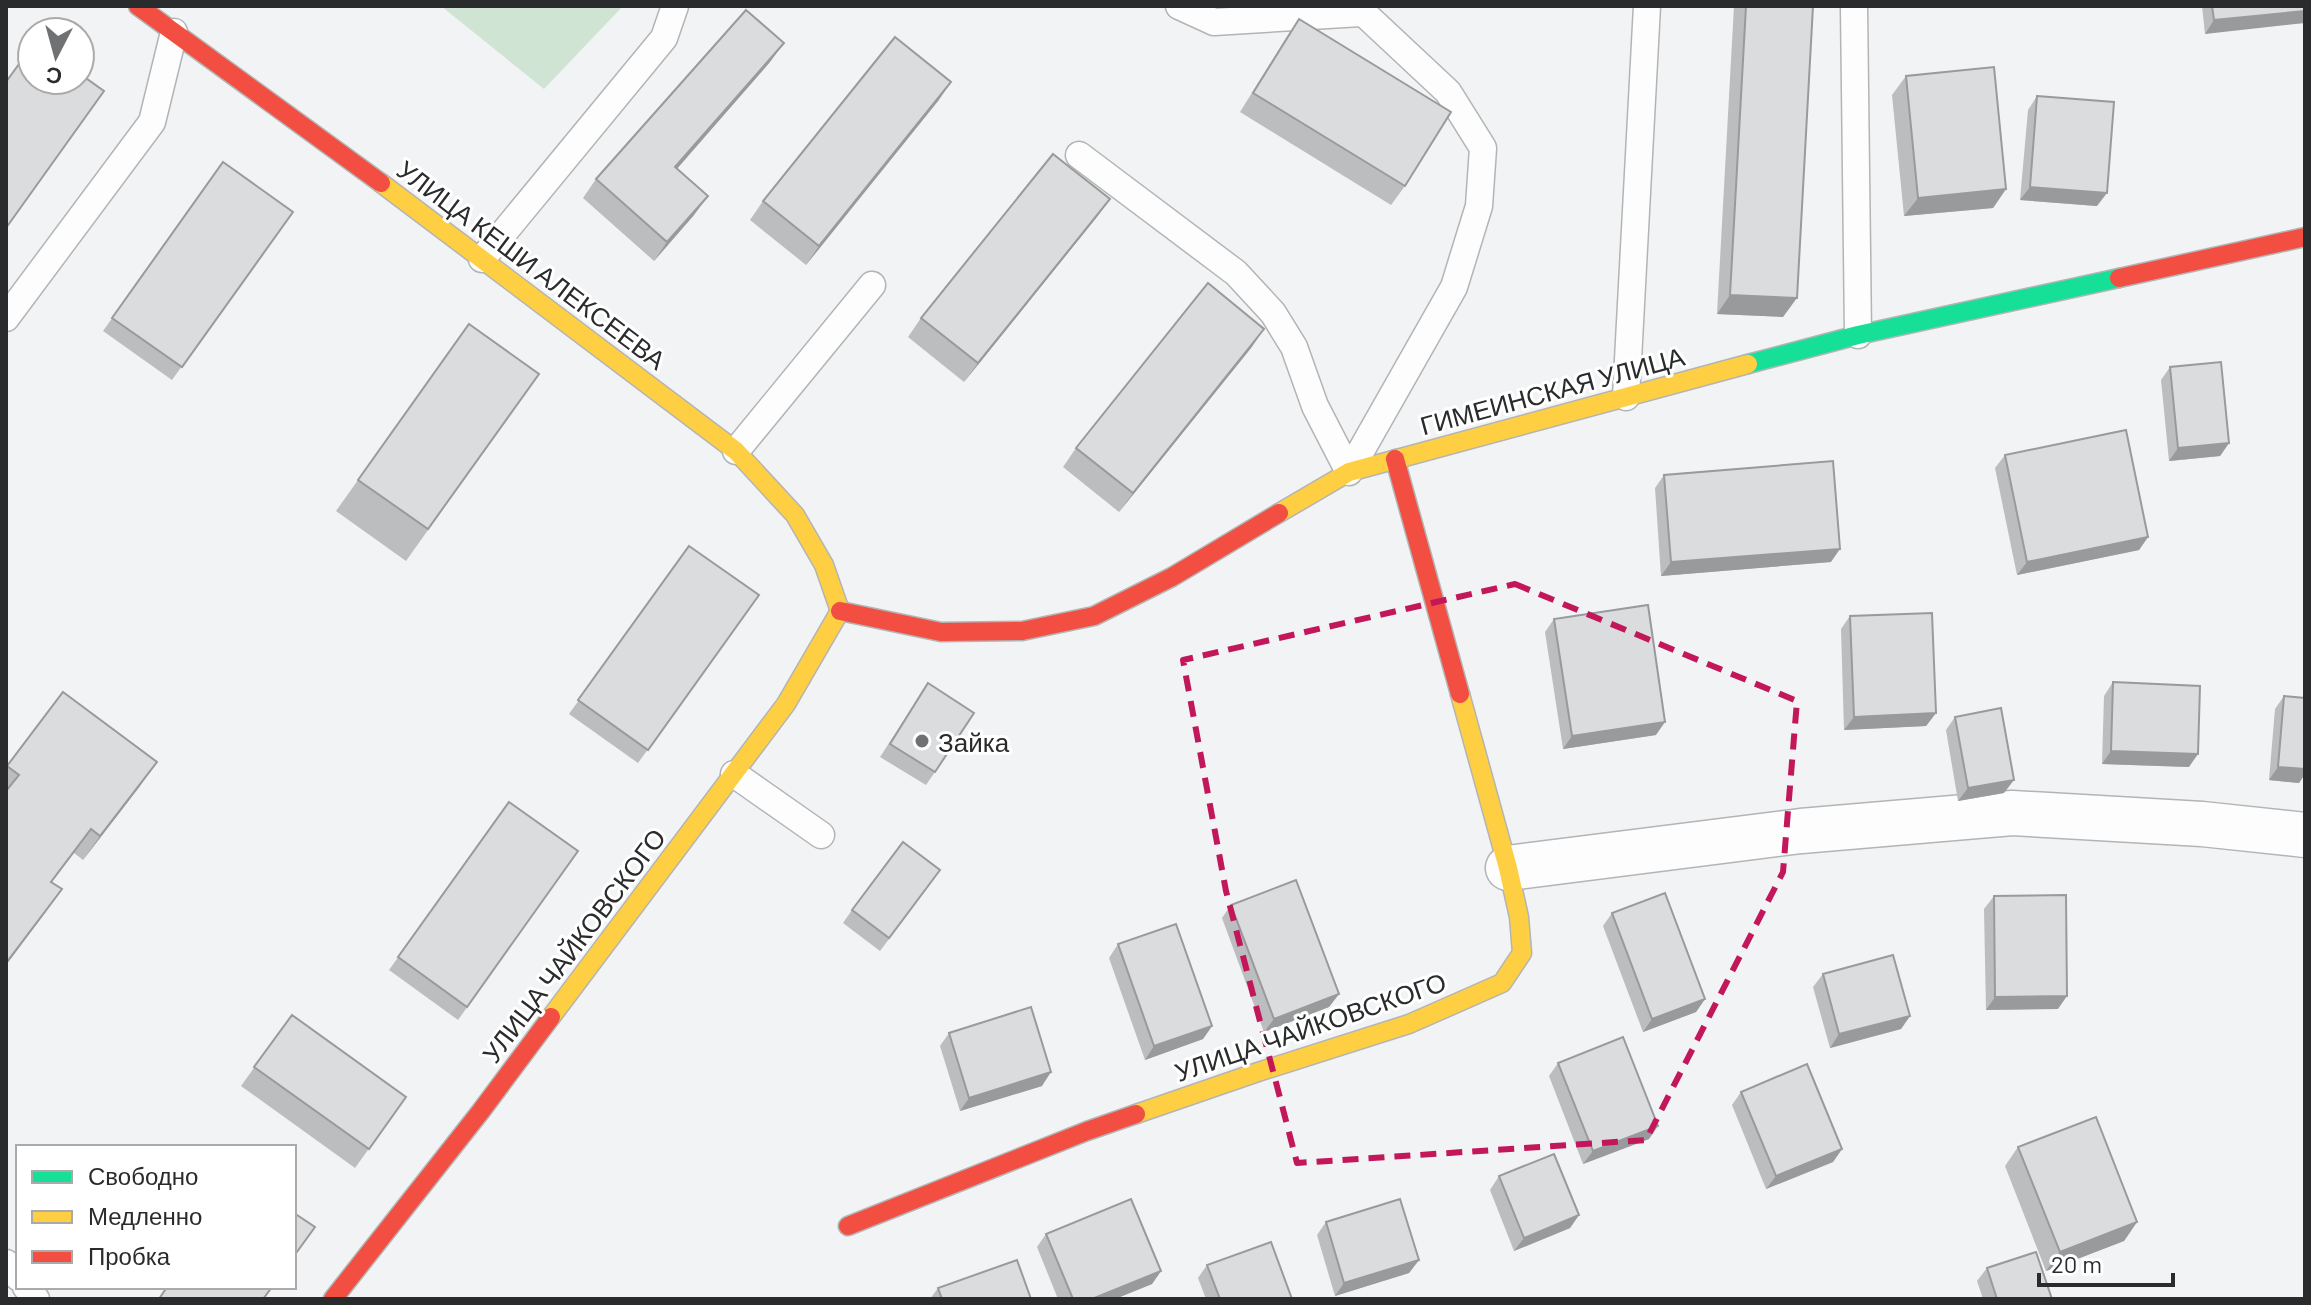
<svg xmlns="http://www.w3.org/2000/svg" width="2311" height="1305" font-family="Barlow,sans-serif">
<style>
.green{fill:#cfe4d2}
.lines{fill:none;stroke-linecap:round;stroke-linejoin:round}
.lane-casing{stroke:#b3b4b5;stroke-width:29}
.street-casing{stroke:#b3b4b5;stroke-width:47}
.fast-casing{stroke:#b3b4b5;stroke-width:21}
.slow-casing{stroke:#b3b4b5;stroke-width:21}
.jam-casing{stroke:#b3b4b5;stroke-width:21}
.lane{stroke:#fdfdfd;stroke-width:26}
.street{stroke:#fdfdfd;stroke-width:44}
.fast{stroke:#16e098;stroke-width:18}
.slow{stroke:#ffcf43;stroke-width:18}
.jam{stroke:#f24e42;stroke-width:18}
.wall{fill:#bcbdbe}
.shaded-wall{fill:#999a9b}
.building{fill:#dbdcdd;stroke:#999a9b;stroke-width:2}
.marked{fill:none;stroke:#c2185b;stroke-width:6;stroke-dasharray:16 10;stroke-linejoin:round}
.poi-dot{fill:#707172;stroke:#fff;stroke-width:3}
.labels{text-anchor:middle;dominant-baseline:central;stroke-width:6;stroke-linejoin:round;paint-order:stroke}
.street-label{font-size:26px;fill:#2a2b2c;stroke:#fff}
.poi-label{font-size:26px;fill:#2a2b2c;stroke:#fff;text-anchor:start}
</style>
<rect width="100%" height="100%" fill="#f1f3f4"/>
<polygon class="green" points="441,6 623,6 544,89"/>
<g class="lines">
<g class="lane-casing">
<g id="lane">
<polyline points="1179,6 1214,22 1361,13"/>
<polyline points="1854,6 1858,335"/>
<polyline points="1079,155 1236,273 1273,313 1294,347 1315,406 1349,472 1454,287 1479,206 1483,148 1448,92 1356,6"/>
<polyline points="482,259 664,38 675,6"/>
<polyline points="6,318 152,122 174,32"/>
<polyline points="1626,397 1647,6"/>
<polyline points="736,451 872,285"/>
<polyline points="734,774 821,835"/>
<polyline points="6,1263 18,1277"/>
<polyline points="26,1287 36,1299"/>
</g>
</g>
<g class="street-casing">
<polyline id="street" points="1508,868 1801,831 2012,813 2202,824 2305,835"/>
</g>
<g class="fast-casing">
<polyline id="fast" points="1748,364 1858,335 2119,278"/>
</g>
<g class="slow-casing">
<g id="slow">
<polyline points="381,183 736,451 795,515 824,565 840,611"/>
<polyline points="1279,513 1349,472 1748,364"/>
<polyline points="551,1017 786,704 840,611"/>
<polyline points="1136,1114 1258,1072 1409,1024 1502,983 1522,953 1519,917 1508,868 1460,694"/>
</g>
</g>
<g class="jam-casing">
<g id="jam">
<polyline points="138,6 381,183"/>
<polyline points="2119,278 2305,237"/>
<polyline points="1395,459 1460,694"/>
<polyline points="840,611 941,632 1022,631 1094,616 1172,577 1279,513"/>
<polyline points="848,1226 1087,1131 1136,1114"/>
<polyline points="333,1299 481,1111 551,1017"/>
</g>
</g>
<use href="#lane" class="lane"/>
<use href="#street" class="street"/>
<use href="#fast" class="fast"/>
<use href="#slow" class="slow"/>
<use href="#jam" class="jam"/>
</g>
<g class="wall">
<polygon points="1734,6 1813,6 1783,317 1717,314"/>
<polygon points="2202,6 2305,6 2205,34"/>
<polygon points="1299,19 1405,186 1391,205 1240,112 1286,38"/>
<polygon points="770,62 677,168 694,215 654,261 583,198 596,179"/>
<polygon points="1906,76 2006,189 1993,208 1904,216 1892,95"/>
<polygon points="951,82 938,101 806,265 750,220 763,201"/>
<polygon points="2037,96 2097,206 2020,200 2028,110"/>
<polygon points="223,162 283,225 172,380 103,331"/>
<polygon points="1110,199 1096,218 964,382 908,337 921,318"/>
<polygon points="469,324 539,374 406,561 336,511"/>
<polygon points="1264,329 1251,348 1119,512 1063,467 1076,448"/>
<polygon points="2170,367 2229,443 2220,456 2169,461 2161,380"/>
<polygon points="2005,455 2148,537 2139,550 2017,575 1995,468"/>
<polygon points="1664,475 1831,562 1661,576 1655,488"/>
<polygon points="689,546 759,595 638,763 569,714"/>
<polygon points="1850,616 1936,713 1926,726 1844,730 1841,629"/>
<polygon points="1554,619 1656,735 1563,749 1545,632"/>
<polygon points="2113,682 2189,767 2102,764 2104,696"/>
<polygon points="928,683 935,772 926,785 880,757"/>
<polygon points="63,692 140,786 83,860 74,853 52,882 62,889 6,965 6,767"/>
<polygon points="2284,696 2305,698 2305,774 2299,783 2269,780 2275,709"/>
<polygon points="1955,717 2004,793 1958,801 1946,730"/>
<polygon points="509,802 578,851 458,1020 389,970"/>
<polygon points="931,883 880,951 843,923 852,910"/>
<polygon points="1994,896 2058,1009 1986,1010 1984,909"/>
<polygon points="1231,905 1339,994 1329,1007 1264,1032 1222,918"/>
<polygon points="1612,913 1705,999 1696,1012 1643,1032 1603,926"/>
<polygon points="1118,944 1212,1026 1203,1039 1145,1060 1109,958"/>
<polygon points="1823,974 1910,1016 1901,1029 1830,1048 1813,987"/>
<polygon points="292,1015 406,1097 355,1168 241,1086"/>
<polygon points="949,1033 1042,1086 960,1111 940,1046"/>
<polygon points="1558,1063 1649,1139 1583,1164 1549,1076"/>
<polygon points="1741,1092 1842,1149 1833,1162 1766,1189 1732,1105"/>
<polygon points="2018,1147 2137,1222 2124,1241 2046,1271 2005,1166"/>
<polygon points="1499,1176 1579,1215 1570,1228 1514,1251 1490,1190"/>
<polygon points="1326,1222 1419,1260 1409,1273 1335,1296 1317,1235"/>
<polygon points="1046,1234 1161,1271 1152,1284 1115,1299 1058,1299 1037,1247"/>
<polygon points="1207,1265 1292,1299 1206,1299 1198,1278"/>
<polygon points="1987,1268 2052,1299 1983,1299 1977,1281"/>
<polygon points="938,1288 1031,1299 930,1299"/>
</g>
<g class="shaded-wall">
<polygon points="2305,11 2305,23 2205,34 2214,20"/>
<polygon points="784,43 770,62 662,186 675,167"/>
<polygon points="951,82 938,101 806,265 819,246"/>
<polygon points="2030,187 2107,193 2097,206 2020,200"/>
<polygon points="2006,189 1993,208 1904,216 1918,198"/>
<polygon points="708,196 694,215 654,261 667,242"/>
<polygon points="1110,199 1096,218 964,382 978,363"/>
<polygon points="1730,295 1797,298 1783,317 1717,314"/>
<polygon points="1264,329 1251,348 1119,512 1133,493"/>
<polygon points="2229,443 2220,456 2169,461 2178,448"/>
<polygon points="2148,537 2139,550 2017,575 2027,562"/>
<polygon points="1840,549 1831,562 1661,576 1671,562"/>
<polygon points="1936,713 1926,726 1844,730 1854,717"/>
<polygon points="1665,722 1656,735 1563,749 1572,736"/>
<polygon points="2111,751 2198,754 2189,767 2102,764"/>
<polygon points="157,762 140,786 83,860 100,836"/>
<polygon points="2278,767 2305,769 2305,774 2299,783 2269,780"/>
<polygon points="2014,780 2004,793 1958,801 1968,788"/>
<polygon points="62,889 45,913 6,965 6,963"/>
<polygon points="1339,994 1329,1007 1264,1032 1274,1019"/>
<polygon points="2067,996 2058,1009 1986,1010 1995,997"/>
<polygon points="1705,999 1696,1012 1643,1032 1652,1019"/>
<polygon points="1910,1016 1901,1029 1830,1048 1839,1034"/>
<polygon points="1212,1026 1203,1039 1145,1060 1154,1046"/>
<polygon points="1051,1072 1042,1086 960,1111 969,1098"/>
<polygon points="1658,1126 1649,1139 1583,1164 1593,1151"/>
<polygon points="1842,1149 1833,1162 1766,1189 1776,1176"/>
<polygon points="1579,1215 1570,1228 1514,1251 1524,1238"/>
<polygon points="2137,1222 2124,1241 2046,1271 2060,1252"/>
<polygon points="1419,1260 1409,1273 1335,1296 1344,1283"/>
<polygon points="1161,1271 1152,1284 1115,1299 1092,1299"/>
</g>
<g class="building">
<polygon points="1746,6 1813,6 1797,298 1730,295"/>
<polygon points="2212,6 2305,6 2305,11 2214,20"/>
<polygon points="746,10 784,43 675,167 708,196 667,242 596,179"/>
<polygon points="1299,19 1451,112 1405,186 1253,93"/>
<polygon points="895,37 951,82 819,246 763,201"/>
<polygon points="32,46 32,80 80,80 80,74 104,91 6,228 6,82"/>
<polygon points="1994,67 2006,189 1918,198 1906,76"/>
<polygon points="2037,96 2114,102 2107,193 2030,187"/>
<polygon points="1053,154 1110,199 978,363 921,318"/>
<polygon points="223,162 293,212 182,367 112,318"/>
<polygon points="1208,283 1264,329 1133,493 1076,448"/>
<polygon points="469,324 539,374 428,529 358,480"/>
<polygon points="2221,362 2229,443 2178,448 2170,367"/>
<polygon points="2126,430 2148,537 2027,562 2005,455"/>
<polygon points="1833,461 1840,549 1671,562 1664,475"/>
<polygon points="689,546 759,595 648,750 578,700"/>
<polygon points="1648,605 1665,722 1572,736 1554,619"/>
<polygon points="1932,613 1936,713 1854,717 1850,616"/>
<polygon points="2113,682 2200,686 2198,754 2111,751"/>
<polygon points="928,683 974,713 935,772 890,744"/>
<polygon points="63,692 157,762 100,836 91,829 51,882 62,889 6,963 6,791 19,775 7,766"/>
<polygon points="2284,696 2305,698 2305,769 2278,767"/>
<polygon points="2001,708 2014,780 1968,788 1955,717"/>
<polygon points="509,802 578,851 467,1007 398,957"/>
<polygon points="903,842 940,870 889,938 852,910"/>
<polygon points="1296,880 1339,994 1274,1019 1231,905"/>
<polygon points="1665,893 1705,999 1652,1019 1612,913"/>
<polygon points="2066,895 2067,996 1995,997 1994,896"/>
<polygon points="1176,924 1212,1026 1154,1046 1118,944"/>
<polygon points="1893,955 1910,1016 1839,1034 1823,974"/>
<polygon points="1031,1007 1051,1072 969,1098 949,1033"/>
<polygon points="292,1015 406,1097 369,1149 254,1067"/>
<polygon points="1623,1037 1658,1126 1593,1151 1558,1063"/>
<polygon points="1807,1064 1842,1149 1776,1176 1741,1092"/>
<polygon points="2096,1117 2137,1222 2060,1252 2018,1147"/>
<polygon points="1554,1154 1579,1215 1524,1238 1499,1176"/>
<polygon points="1131,1199 1161,1271 1092,1299 1073,1299 1046,1234"/>
<polygon points="1400,1199 1419,1260 1344,1283 1326,1222"/>
<polygon points="294,1213 315,1227 294,1256"/>
<polygon points="1271,1242 1292,1299 1220,1299 1207,1265"/>
<polygon points="2036,1252 2052,1299 1997,1299 1987,1268"/>
<polygon points="1017,1260 1031,1299 942,1299 938,1288"/>
<polygon points="167,1287 272,1287 263,1299 159,1299"/>
</g>
<path class="marked" d="M1515,584L1797,701L1783,872L1646,1140L1297,1163L1226,891L1183,660Z"/>
<circle class="poi-dot" cx="922" cy="741" r="8"/>
<g class="labels">
<g class="street-label">
<text transform="translate(532 264) rotate(37)">УЛИЦА КЕШИ АЛЕКСЕЕВА</text>
<text transform="translate(1552 390) rotate(-15)">ГИМЕИНСКАЯ УЛИЦА</text>
<text transform="translate(573 945) rotate(-53)">УЛИЦА ЧАЙКОВСКОГО</text>
<text transform="translate(1310 1026) rotate(-19)">УЛИЦА ЧАЙКОВСКОГО</text>
</g>
<g class="poi-label">
<text x="938" y="741">Зайка</text>
</g>
</g>
<rect width="2311" height="1305" fill="none" stroke="#2a2b2c" stroke-width="16"/>
<rect x="16" y="1145" width="280" height="144" fill="#ffffff" stroke="#aaaaab" stroke-width="2"/>
<rect x="32" y="1171" width="40" height="12" fill="#16e098" stroke="#aaaaab" stroke-width="2"/>
<text x="88" y="1185" font-size="24" fill="#2a2b2c">Свободно</text>
<rect x="32" y="1211" width="40" height="12" fill="#ffcf43" stroke="#aaaaab" stroke-width="2"/>
<text x="88" y="1225" font-size="24" fill="#2a2b2c">Медленно</text>
<rect x="32" y="1251" width="40" height="12" fill="#f24e42" stroke="#aaaaab" stroke-width="2"/>
<text x="88" y="1265" font-size="24" fill="#2a2b2c">Пробка</text>
<g transform="translate(56 56) rotate(186)"><circle r="38" fill="#ffffff" stroke="#aaaaab" stroke-width="2"/>
<path d="M0-6L14 30L0 20L-14 30Z" fill="#707172"/>
<text y="-12" font-size="22" font-weight="bold" text-anchor="middle" fill="#2a2b2c">С</text>
</g>
<path d="M2039 1273v12h134v-12" fill="none" stroke="#2a2b2c" stroke-width="4"/>
<text x="2051" y="1273" font-size="24" fill="#2a2b2c" stroke="#ffffff" stroke-width="6" paint-order="stroke">20 m</text>
</svg>
